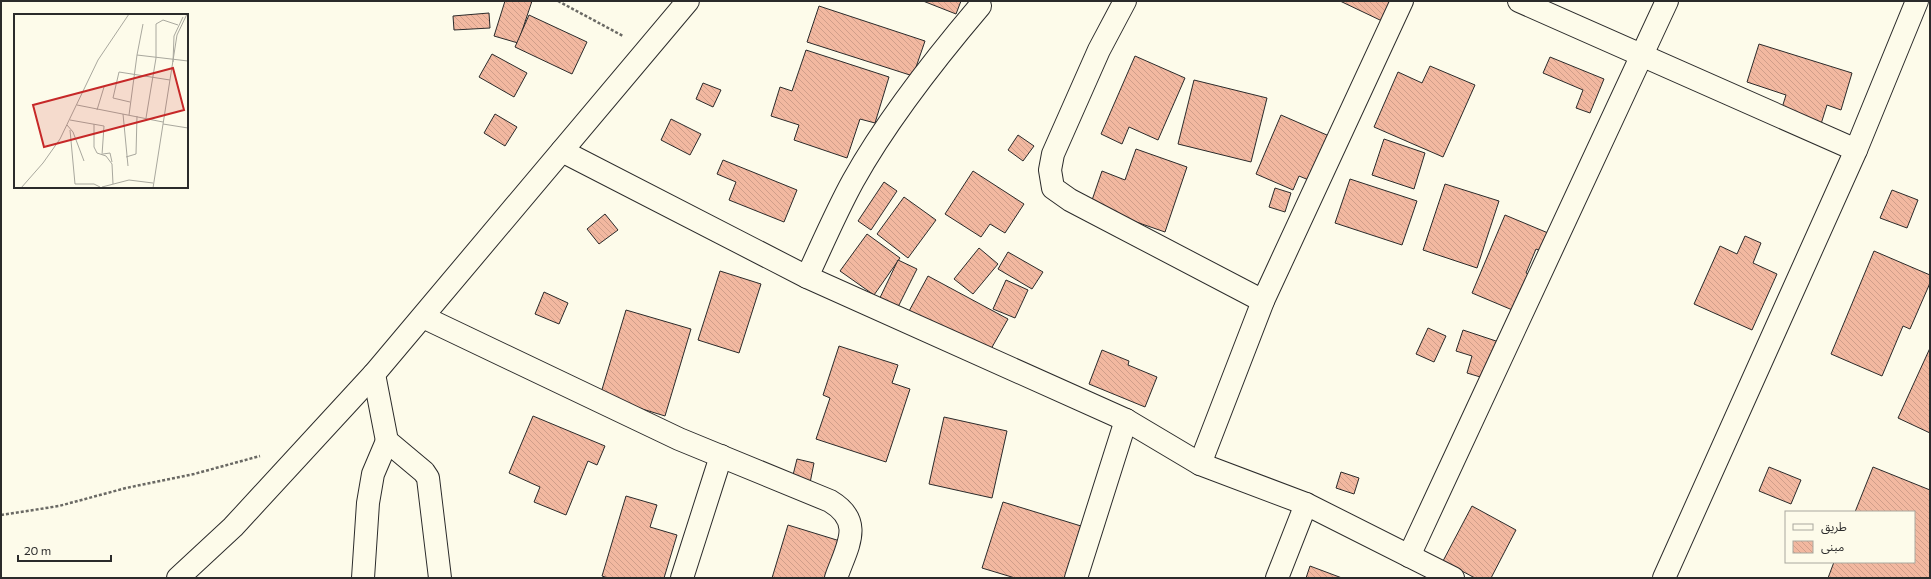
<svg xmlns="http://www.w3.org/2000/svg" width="1931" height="579" font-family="Commissioner,'Noto Sans Arabic',sans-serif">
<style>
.building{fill:url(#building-back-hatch);stroke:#2b2b2b}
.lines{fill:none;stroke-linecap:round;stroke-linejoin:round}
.minor-casing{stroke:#2b2b2b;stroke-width:24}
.secondary-casing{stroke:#2b2b2b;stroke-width:24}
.primary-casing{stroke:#2b2b2b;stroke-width:24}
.path{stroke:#6a6964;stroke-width:2.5;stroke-dasharray:3 2;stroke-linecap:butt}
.minor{stroke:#fdfbea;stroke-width:22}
.secondary{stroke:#fdfbea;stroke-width:22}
.primary{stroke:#fdfbea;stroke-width:22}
.inset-road{fill:none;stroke:#a9a89e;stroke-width:1}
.view{fill:#c62828;fill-opacity:0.15;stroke:#c62828;stroke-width:2}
.inset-edge{fill:none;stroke:#2b2b2b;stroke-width:2}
</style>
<defs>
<pattern id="building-back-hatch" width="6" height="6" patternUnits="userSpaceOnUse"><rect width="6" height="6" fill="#f2b8a0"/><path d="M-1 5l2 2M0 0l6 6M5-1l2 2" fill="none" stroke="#d09e8a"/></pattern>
</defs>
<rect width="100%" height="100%" fill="#fdfbea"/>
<g class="building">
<polygon points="505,1 532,1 518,43 494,36"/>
<polygon points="923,1 961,1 956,14"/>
<polygon points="1340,1 1392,1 1382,21"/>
<polygon points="819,6 925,41 913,76 807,42"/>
<polygon points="489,13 490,28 454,30 453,16"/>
<polygon points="529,15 587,42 572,74 515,47"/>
<polygon points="1759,44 1852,73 1841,110 1827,105 1821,124 1781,111 1786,95 1747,82"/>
<polygon points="806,50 889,77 875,123 860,119 847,158 794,140 799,125 771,116 780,87 792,91"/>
<polygon points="492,54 527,73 514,97 479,77"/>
<polygon points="1135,56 1185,78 1158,140 1129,127 1122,144 1101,134"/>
<polygon points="1550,57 1604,79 1590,113 1576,108 1583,90 1543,73"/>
<polygon points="1430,66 1475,85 1443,157 1374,127 1398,72 1422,83"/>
<polygon points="1194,80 1267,98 1251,162 1178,144"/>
<polygon points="703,83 721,90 713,107 696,99"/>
<polygon points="495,114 517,127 505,146 484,133"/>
<polygon points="1281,115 1336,139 1316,183 1299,176 1293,190 1256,174"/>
<polygon points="671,119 701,134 690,155 661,140"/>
<polygon points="1018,135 1034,146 1023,161 1008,150"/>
<polygon points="1384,139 1425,153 1414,189 1372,175"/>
<polygon points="1136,149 1187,167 1165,232 1090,206 1102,171 1125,180"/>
<polygon points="723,160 797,190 784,222 729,200 736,182 717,174"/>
<polygon points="973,171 1024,204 1005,233 990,224 981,237 945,214"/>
<polygon points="1350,179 1417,201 1402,245 1335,223"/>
<polygon points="884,182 897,191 871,230 858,221"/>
<polygon points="1445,184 1499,201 1477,268 1423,250"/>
<polygon points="1275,188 1291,193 1285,212 1269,207"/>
<polygon points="1892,190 1918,200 1907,228 1880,218"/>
<polygon points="904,197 936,220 908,258 877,234"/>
<polygon points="605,214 618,230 599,244 587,229"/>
<polygon points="1505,215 1560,238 1553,256 1536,249 1526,273 1545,280 1529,317 1472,293"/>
<polygon points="867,234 900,258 874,295 840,271"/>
<polygon points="1745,236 1761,243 1753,263 1777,274 1752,330 1694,304 1720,246 1737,254"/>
<polygon points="979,248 998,264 973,294 954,279"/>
<polygon points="1874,251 1930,275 1930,283 1910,329 1903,326 1882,376 1831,354"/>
<polygon points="1008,252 1043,272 1032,289 998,269"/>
<polygon points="898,260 917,269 895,313 877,304"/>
<polygon points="720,271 761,284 739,353 698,340"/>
<polygon points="928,276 1008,319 987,356 908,313"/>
<polygon points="1006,280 1028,290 1015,318 993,309"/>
<polygon points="544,292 568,303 559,324 535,314"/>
<polygon points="626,310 691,329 665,416 600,396"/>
<polygon points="1428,328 1446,336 1434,362 1416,354"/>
<polygon points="1463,330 1508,345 1497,382 1467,373 1472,356 1456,351"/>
<polygon points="839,346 898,365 892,383 910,389 886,462 816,439 830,398 823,395"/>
<polygon points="1930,348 1930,433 1898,418"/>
<polygon points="1102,350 1129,361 1128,365 1157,377 1145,407 1089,384"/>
<polygon points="533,416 605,446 597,465 588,461 566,515 534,502 540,487 509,473"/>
<polygon points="944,417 1007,431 992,498 929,484"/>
<polygon points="797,459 814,463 810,483 792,479"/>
<polygon points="1769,467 1801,480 1791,504 1759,491"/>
<polygon points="1873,467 1930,490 1930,578 1828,578 1834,562 1914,562 1914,512 1855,512"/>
<polygon points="1341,472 1359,478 1354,494 1336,488"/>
<polygon points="626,496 657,505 650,527 677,535 664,578 608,578 602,576"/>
<polygon points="1003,502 1081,526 1065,578 1015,578 982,568"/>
<polygon points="1472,506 1516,530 1491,578 1475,578 1443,561"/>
<polygon points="788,525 840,541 828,578 772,578"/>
<polygon points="1310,566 1342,578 1306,578"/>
</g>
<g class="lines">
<g class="minor-casing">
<g id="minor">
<polyline points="1125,1 1099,50 1053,154 1050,170 1053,188 1070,200 1263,301"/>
<polyline points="1519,1 1856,150"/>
<polyline points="562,151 807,277 1126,420 1200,464 1306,504 1453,578"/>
<path d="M807,277C822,245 836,212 853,181C887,120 935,59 980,6"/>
<path d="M423,317L679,439L830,501C865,522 847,546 836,578"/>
<polyline points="374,374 387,441 424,472 428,478 440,578"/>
<polyline points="1200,464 1263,301 1402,1"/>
<polyline points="1409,556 1667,1"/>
<polyline points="363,578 368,503 373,474 387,441"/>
<polyline points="682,578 721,456"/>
<polyline points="1076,578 1126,420"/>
<polyline points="1277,578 1306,504"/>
</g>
</g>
<g class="secondary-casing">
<polyline id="secondary" points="1664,578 1856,150 1917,1"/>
</g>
<g class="primary-casing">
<polyline id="primary" points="178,578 233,527 374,374 688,1"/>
</g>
<g class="path">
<polyline points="558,1 623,36"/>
<polyline points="1,515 59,506 126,488 194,474 260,456"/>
</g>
<use href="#minor" class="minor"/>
<use href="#secondary" class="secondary"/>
<use href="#primary" class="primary"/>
</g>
<g transform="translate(14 14)">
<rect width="174" height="174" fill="#fdfbea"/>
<path class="inset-road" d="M123,41L129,10M159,48L160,22L169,3M116,88L99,84L105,58L156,66M63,91L149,108M83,96L90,73M109,100L114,152M115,101L123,41L174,47M132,104L142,44V10L149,6L164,11M56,106L90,112L88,141M80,110V133L83,139L92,142L98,150L99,170M149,110L174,114M53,111L59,118L70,147M56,116L61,170H80L86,173M89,140L96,139L98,148M112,143L122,140L123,102M88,173L115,166L139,169M7,174L29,149L46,125L84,46L115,0M139,174L163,21L173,0"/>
<path class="view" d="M159,54L170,96L30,133L19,91Z"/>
<rect width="174" height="174" class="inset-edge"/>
</g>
<rect width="1931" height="579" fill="none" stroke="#2b2b2b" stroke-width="4"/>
<rect x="1785" y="511" width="130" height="52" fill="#fdfbea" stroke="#a9a89e"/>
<rect x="1793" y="524" width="20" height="6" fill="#fdfbea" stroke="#a9a89e"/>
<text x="1821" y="531" font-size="12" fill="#2b2b2b">طريق</text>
<rect x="1793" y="541" width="20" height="12" fill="url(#building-back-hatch)" stroke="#a9a89e"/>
<text x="1821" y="551" font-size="12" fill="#2b2b2b">مبنى</text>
<path d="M18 555v6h93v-6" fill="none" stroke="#2b2b2b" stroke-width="2"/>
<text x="24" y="555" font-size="12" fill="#2b2b2b" stroke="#fdfbea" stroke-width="3" paint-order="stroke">20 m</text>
</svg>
